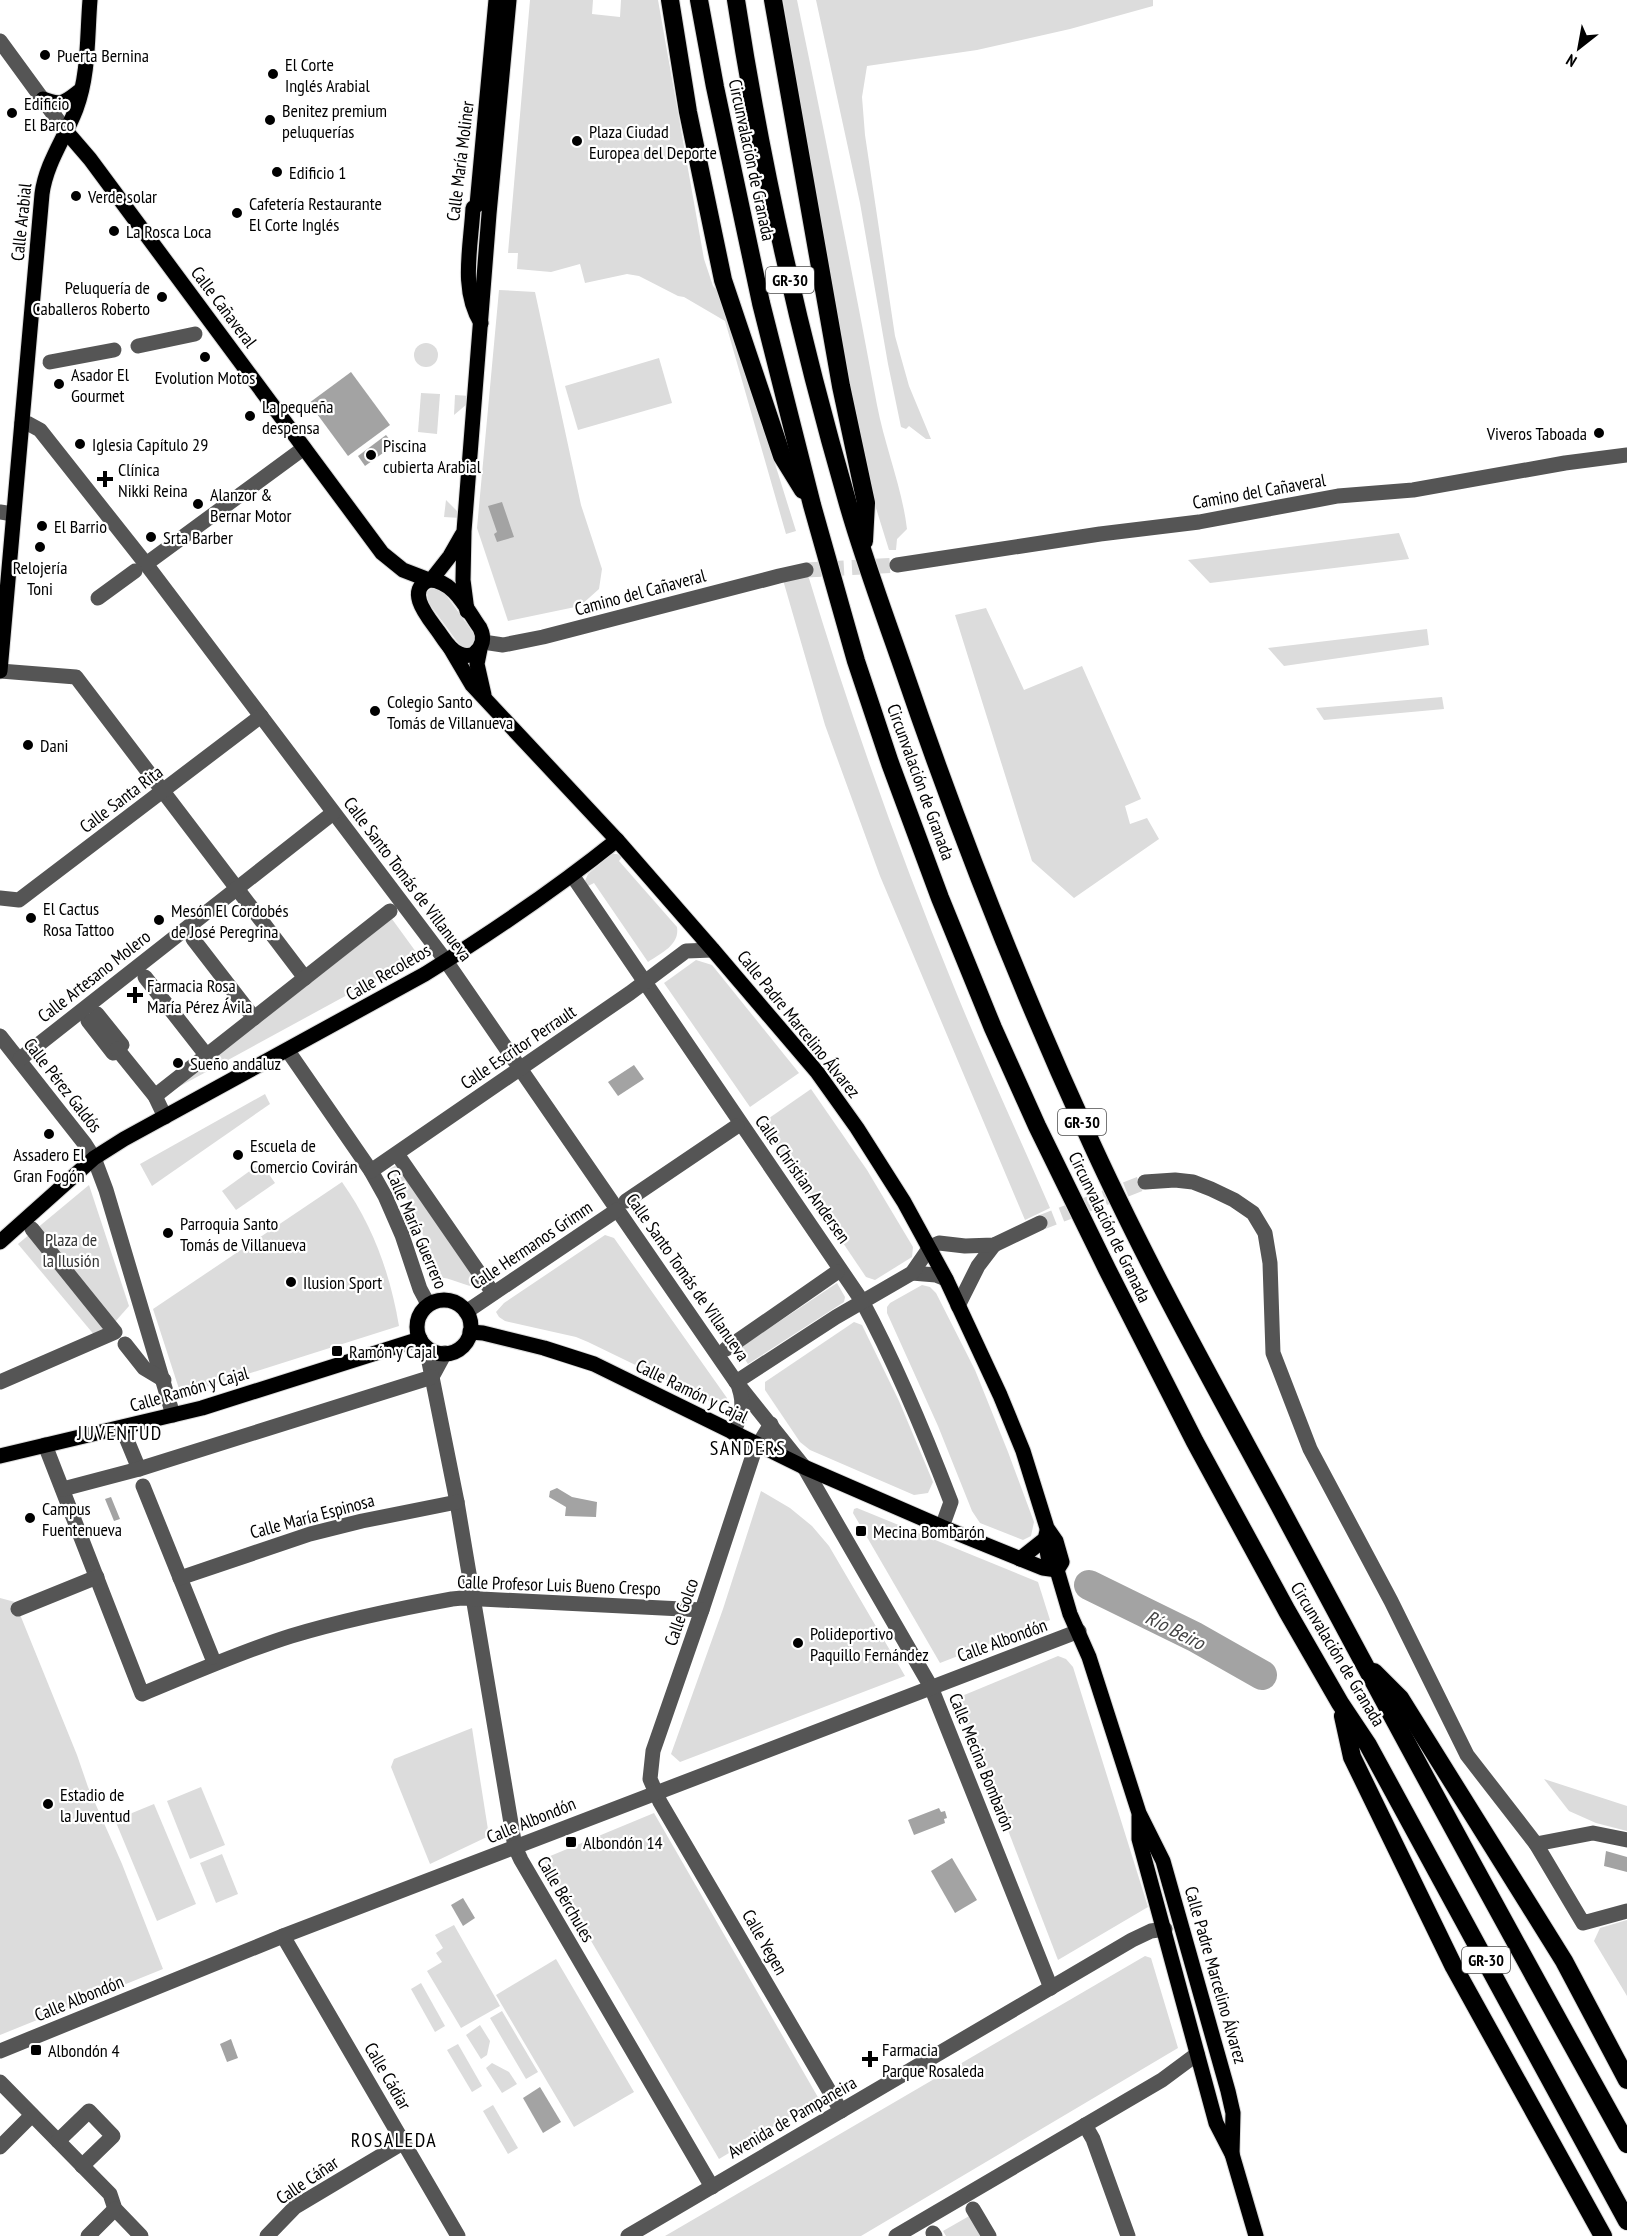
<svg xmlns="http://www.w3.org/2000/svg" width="1627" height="2236" font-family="'PT Sans Narrow',sans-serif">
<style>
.green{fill:#dcdcdc}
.water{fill:#a3a3a3}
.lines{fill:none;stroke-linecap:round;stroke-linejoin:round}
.river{stroke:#a3a3a3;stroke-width:30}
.minor-tunnel{stroke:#d9d9d9;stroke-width:15;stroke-dasharray:15 8;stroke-linecap:butt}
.major-casing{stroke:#dbdbdb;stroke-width:17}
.highway-casing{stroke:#dbdbdb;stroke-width:20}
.minor{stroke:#555;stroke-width:15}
.major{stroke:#000;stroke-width:15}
.highway{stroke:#000;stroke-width:18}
.poi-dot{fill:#000;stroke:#fff;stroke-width:2}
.labels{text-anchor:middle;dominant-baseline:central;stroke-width:4.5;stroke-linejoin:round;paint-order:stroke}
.shield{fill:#fff;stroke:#4c4c4c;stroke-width:1.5}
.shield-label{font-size:16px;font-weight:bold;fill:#000}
.poi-label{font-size:18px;fill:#000;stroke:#fff;text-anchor:start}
.street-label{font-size:18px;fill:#000;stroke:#fff}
.park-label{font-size:18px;fill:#333;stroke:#fff}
.neighbourhood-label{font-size:20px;letter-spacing:1.5px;fill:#000;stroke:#fff}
.water-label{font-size:20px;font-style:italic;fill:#444;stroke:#fff}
</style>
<rect width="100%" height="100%" fill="#fff"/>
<g class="green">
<polygon points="530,0 593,0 592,14 620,17 621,0 658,0 704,259 713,286 723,297 796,531 786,534 725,321 684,297 678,296 639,276 627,274 585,283 580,264 551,272 517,269 518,253 508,253"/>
<path d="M783,0H797C825,135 852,270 877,405C885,447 902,487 907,529L897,539L896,550H889L871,492L839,338Z"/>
<polygon points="816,0 1153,0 1153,6 1070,29 977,50 867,66 862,97 865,135 895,336 909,386 931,439 926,439 909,426 906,429 901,427 888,364 860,203"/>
<polygon points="499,290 535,292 581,505 602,569 599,589 580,606 508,621 477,528"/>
<circle cx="426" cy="355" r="12"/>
<polygon points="659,358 672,403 578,430 565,386"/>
<polygon points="421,393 440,394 437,434 418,432"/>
<polygon points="455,395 470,396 467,404 454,415"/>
<polygon points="446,500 458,512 460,518 444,517"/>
<polygon points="1399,533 1409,559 1210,583 1188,560"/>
<path d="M808,575C850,715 899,852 954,987C984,1061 1018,1134 1050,1208L1025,1220L880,876L825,725L783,580Z"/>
<polygon points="433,587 443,591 475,635 477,642 470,649 461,647 428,602 427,592"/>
<polygon points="986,608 1024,690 1082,666 1141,799 1125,806 1130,824 1147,818 1159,839 1074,898 1032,861 955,615"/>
<polygon points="1427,629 1429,645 1284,666 1268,648"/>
<polygon points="1442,697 1444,709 1324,720 1316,708"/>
<path d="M612,854H617L622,857L619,861L677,927C680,945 661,953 648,962L594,883L588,886L585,881L588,874Z"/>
<polygon points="392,919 416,952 415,958 173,1090"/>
<polygon points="696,960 712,965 799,1073 750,1107 664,983"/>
<polygon points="811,1089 867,1170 913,1247 912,1257 875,1280 866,1277 762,1123"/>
<polygon points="265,1094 270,1104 152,1186 140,1164"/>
<polygon points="261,1163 275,1183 236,1210 222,1191"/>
<path d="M396,1165L480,1287C463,1287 453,1277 435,1277L430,1254L414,1211L390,1169Z"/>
<path d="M342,1182C373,1226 390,1273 399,1326L181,1395L153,1309Z"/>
<polygon points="89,1185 129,1306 107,1331 96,1337 18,1244"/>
<polygon points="605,1235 614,1238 727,1398 727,1405 720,1406 588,1342 576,1337 505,1321 499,1317 496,1312 504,1303"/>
<polygon points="837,1283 845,1297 844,1302 748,1364 738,1349"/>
<polygon points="922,1285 930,1287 936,1293 975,1370 1008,1452 1034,1522 1031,1536 1023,1540 980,1523 972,1511 938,1426 887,1313 887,1307 890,1303"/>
<polygon points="854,1322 862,1325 899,1401 933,1482 928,1493 914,1495 810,1450 800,1442 765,1390 765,1382"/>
<polygon points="761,1491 790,1508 812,1526 829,1546 905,1676 680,1762 671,1754 723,1609"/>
<polygon points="857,1508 1038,1582 1050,1620 940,1663 853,1513 854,1509"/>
<polygon points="0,1598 15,1602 21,1617 77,1755 88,1787 122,1864 163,1969 0,2035"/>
<polygon points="1058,1656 1066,1659 1073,1667 1148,1907 1058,1960 957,1698"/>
<polygon points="472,1728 489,1836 430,1864 391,1767 394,1759"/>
<polygon points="1544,1779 1627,1806 1627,1831 1596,1823 1569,1811"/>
<polygon points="201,1787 225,1845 190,1859 167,1801"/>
<polygon points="154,1804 196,1904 157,1921 115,1820"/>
<polygon points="654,1813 819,2099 719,2159 543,1859"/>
<polygon points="222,1854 238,1894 216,1903 200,1863"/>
<polygon points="1627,1920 1627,1996 1594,1941 1600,1928"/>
<polygon points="454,1925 500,2006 461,2028 427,1971 442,1962 436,1953 443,1948 435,1935"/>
<polygon points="1145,1956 1151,1958 1178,2048 861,2236 665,2236"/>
<polygon points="556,1959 634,2092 574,2127 496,1995"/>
<polygon points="421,1983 445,2026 435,2032 411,1989"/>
<polygon points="502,2011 538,2072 526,2079 490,2018"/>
<polygon points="480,2025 490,2041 487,2055 481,2059 466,2035"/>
<polygon points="458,2044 482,2086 472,2092 447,2050"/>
<polygon points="492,2063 509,2072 517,2084 502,2093 486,2068"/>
<polygon points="493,2105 518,2148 508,2154 483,2111"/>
<polygon points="971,2215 983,2236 946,2236 943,2231"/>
</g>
<g class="water">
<polygon points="351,372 390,425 348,456 309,403"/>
<polygon points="386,435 394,445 365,466 358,456"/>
<polygon points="502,502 514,537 497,542 494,534 497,532 488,506"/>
<polygon points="634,1065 644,1079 618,1096 608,1082"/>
<polygon points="557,1488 572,1497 597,1502 596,1517 565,1516 566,1507 549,1497 550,1491"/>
<polygon points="111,1497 120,1519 114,1521 105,1499"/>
<polygon points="939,1808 941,1812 945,1811 947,1818 944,1819 945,1823 914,1835 908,1820"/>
<polygon points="1606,1851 1627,1857 1627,1872 1604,1866"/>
<polygon points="952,1858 977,1900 955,1913 931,1871"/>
<polygon points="463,1898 475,1918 463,1926 451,1905"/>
<polygon points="231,2039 238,2058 227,2062 220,2044"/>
<polygon points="540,2087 561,2122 543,2133 523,2098"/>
</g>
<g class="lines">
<polyline class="river" points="1089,1585 1195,1637 1262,1675"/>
<g class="minor-tunnel">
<polyline points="806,570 897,565"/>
<polyline points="1040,1223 1145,1182"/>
</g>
<g class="major-casing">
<g id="major">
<path d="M43,99C63,107 66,101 81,90"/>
<polyline points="65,130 90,159 382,553 403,570 429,580"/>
<path d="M481,323C460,289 471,247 473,208L477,205L496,0"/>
<polyline points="432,579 450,556 462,535"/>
<path d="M429,580C454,580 467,610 480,628C485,638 483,647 474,654C469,656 465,656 460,654C450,651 444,639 438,631C428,617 405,591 429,580Z"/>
<polyline points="467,611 463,580 464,531 489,214 509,0"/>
<polyline points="449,646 472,685 617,840 713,950 817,1072 857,1128 904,1202 946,1279 1000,1395 1023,1451 1047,1528 1056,1541 1062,1562 1057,1570"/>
<polyline points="480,649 477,664 484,695"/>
<path d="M0,671L42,194C46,163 65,138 76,109C89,75 87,36 90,0"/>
<path d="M0,1242L94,1158L124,1139L425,974C491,933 556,889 617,840"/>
<circle cx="444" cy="1327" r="27"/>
<polyline points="470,1332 483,1333 544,1348 594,1364 804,1467 942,1527 1043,1568 1057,1570"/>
<polyline points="0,1456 202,1408 420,1339"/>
<polyline points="1045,1539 1049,1562 1057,1570 1070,1614 1089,1657 1139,1813 1163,1861 1228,2091 1233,2113 1232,2154"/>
<polyline points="1020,1559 1045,1539 1047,1531"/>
<polyline points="1139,1816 1139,1839 1216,2123 1232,2154 1256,2236"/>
</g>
</g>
<g class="highway-casing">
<g id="highway">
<polyline points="670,0 688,112 723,280 782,456 803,490"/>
<polyline points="699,0 715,87 761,303 812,505 856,661 890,763 940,898 993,1028 1037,1126 1107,1269 1195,1442 1287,1611 1340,1703 1368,1745 1627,2221"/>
<path d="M736,0C762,170 800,338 848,504C864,560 885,616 904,671C957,826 1017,980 1085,1129C1143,1258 1212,1381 1279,1505C1393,1719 1509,1932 1627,2144"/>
<polyline points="773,0 841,386 866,503 864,541"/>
<polyline points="1374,1672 1400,1698 1564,1961 1627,2080"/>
<polyline points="1343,1716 1352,1757 1454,1967 1603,2236"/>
</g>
</g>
<g class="minor">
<polyline points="0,41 65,130"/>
<polyline points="138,346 195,334"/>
<polyline points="50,362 114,350"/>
<polyline points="22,423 29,424 40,430 146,564 446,961 736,1382 804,1467 931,1687 1051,1988"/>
<polyline points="0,512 13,514"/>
<polyline points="146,564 304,448"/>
<polyline points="897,565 1100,534 1199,522 1338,496 1413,490 1565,463 1627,455"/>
<polyline points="98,598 135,571"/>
<polyline points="483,642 503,645 543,637 779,576 806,570"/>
<polyline points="0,671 76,677 305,978"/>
<path d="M572,875L862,1301C897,1366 925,1434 951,1502L942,1527"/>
<polyline points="0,898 19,900 261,716"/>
<polyline points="193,939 254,1018"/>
<polyline points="145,977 207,1056"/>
<polyline points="88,1021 113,1053 122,1045 97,1014"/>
<polyline points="0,1036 85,1144 94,1158 106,1190 173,1415"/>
<polyline points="117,1049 155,1096 165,1117"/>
<polyline points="288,1051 371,1171 385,1196 402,1235 420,1289 428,1304"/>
<polyline points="20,1059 333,813"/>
<polyline points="155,1096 390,911"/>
<polyline points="397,1154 493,1293"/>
<polyline points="371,1171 630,993 686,951 713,950"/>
<polyline points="1145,1182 1175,1180 1193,1182 1211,1189 1234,1200 1253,1213 1265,1233 1270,1263 1273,1353 1310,1449 1391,1601 1467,1755 1536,1844 1583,1923 1627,1911"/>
<polyline points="626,1201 737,1126"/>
<polyline points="912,1273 936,1275 946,1279"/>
<polyline points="958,1306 978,1266 994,1245"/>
<polyline points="466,1312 617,1210"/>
<polyline points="125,1344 144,1368 164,1380"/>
<polyline points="426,1347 457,1502 515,1847 521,1860 712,2187"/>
<polyline points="726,1349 837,1272"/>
<polyline points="432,1377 445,1353"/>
<polyline points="0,1382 115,1332 32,1229"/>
<polyline points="736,1382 836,1317 912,1273 930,1247 939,1243 965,1246 994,1245 1040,1223"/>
<polyline points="771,1424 754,1452 702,1610 653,1751 650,1779 660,1802 841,2111"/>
<polyline points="122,1428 139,1469"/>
<path d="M733,1433C741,1416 745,1405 739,1388"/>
<path d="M45,1445L142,1694C191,1674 240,1652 291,1636C344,1620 397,1609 452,1599L462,1598L702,1610"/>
<polyline points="143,1486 212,1657"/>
<polyline points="63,1489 139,1469 432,1377"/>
<polyline points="180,1578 310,1534 362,1521 457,1502"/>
<polyline points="18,1609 97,1577"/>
<polyline points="1536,1844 1593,1833 1627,1840"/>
<polyline points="283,1936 458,2236"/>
<polyline points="0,2051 283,1936 1079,1631"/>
<polyline points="0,2082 110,2194 115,2209 141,2236"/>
<polyline points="1085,2125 1093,2139 1128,2236"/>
<polyline points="58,2141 89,2111 113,2136 82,2166"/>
<polyline points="0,2147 32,2115"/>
<polyline points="973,2209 989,2236"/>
<polyline points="933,2233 935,2236"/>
<polyline points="88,2236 115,2209"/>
<polyline points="267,2236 295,2207 404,2142"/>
<polyline points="628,2236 1132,1940 1151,1931 1165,1929"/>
<polyline points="896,2236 1162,2080 1197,2054"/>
</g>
<use href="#major" class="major"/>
<use href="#highway" class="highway"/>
</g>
<g class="poi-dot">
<circle cx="45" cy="55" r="6"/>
<circle cx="273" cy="74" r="6"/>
<circle cx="12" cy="113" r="6"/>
<circle cx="270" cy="120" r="6"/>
<circle cx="577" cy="141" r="6"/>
<circle cx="277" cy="172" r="6"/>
<circle cx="76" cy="196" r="6"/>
<circle cx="237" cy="213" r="6"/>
<circle cx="114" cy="231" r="6"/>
<circle cx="162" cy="297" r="6"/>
<circle cx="205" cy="357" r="6"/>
<circle cx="59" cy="384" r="6"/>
<circle cx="250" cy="416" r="6"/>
<circle cx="1599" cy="433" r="6"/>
<circle cx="80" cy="444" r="6"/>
<circle cx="371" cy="455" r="6"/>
<path d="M102 470h6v6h6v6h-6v6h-6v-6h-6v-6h6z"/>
<circle cx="198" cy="504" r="6"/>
<circle cx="42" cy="526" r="6"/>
<circle cx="151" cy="537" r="6"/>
<circle cx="40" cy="547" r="6"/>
<circle cx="375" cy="711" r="6"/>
<circle cx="28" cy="745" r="6"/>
<circle cx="31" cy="918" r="6"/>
<circle cx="159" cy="920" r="6"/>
<path d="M132 986h6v6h6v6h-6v6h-6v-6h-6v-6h6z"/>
<circle cx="178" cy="1063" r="6"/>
<circle cx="49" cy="1134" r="6"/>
<circle cx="238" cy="1155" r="6"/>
<circle cx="168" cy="1233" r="6"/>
<circle cx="291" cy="1282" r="6"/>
<rect x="331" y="1345" width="12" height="12" rx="3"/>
<circle cx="30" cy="1518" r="6"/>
<rect x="855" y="1525" width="12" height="12" rx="3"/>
<circle cx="798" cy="1643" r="6"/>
<circle cx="48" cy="1804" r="6"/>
<rect x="565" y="1836" width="12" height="12" rx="3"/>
<rect x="30" y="2044" width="12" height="12" rx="3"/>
<path d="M867 2050h6v6h6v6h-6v6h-6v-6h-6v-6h6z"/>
</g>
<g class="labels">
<g class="shield">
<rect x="766" y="267" width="48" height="26" rx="4.5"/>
<rect x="1058" y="1109" width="48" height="26" rx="4.5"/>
<rect x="1462" y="1947" width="48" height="26" rx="4.5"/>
</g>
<g class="shield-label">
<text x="790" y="280">GR-30</text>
<text x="1082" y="1122">GR-30</text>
<text x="1486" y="1960">GR-30</text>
</g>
<g class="poi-label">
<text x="57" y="55">Puerta Bernina</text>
<text x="285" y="64">El Corte<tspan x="285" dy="21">Inglés Arabial</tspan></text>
<text x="24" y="103">Edificio<tspan x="24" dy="21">El Barco</tspan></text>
<text x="282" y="110">Benitez premium<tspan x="282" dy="21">peluquerías</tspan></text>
<text x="589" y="131">Plaza Ciudad<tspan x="589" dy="21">Europea del Deporte</tspan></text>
<text x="289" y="172">Edificio 1</text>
<text x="88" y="196">Verde solar</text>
<text x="249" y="203">Cafetería Restaurante<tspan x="249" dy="21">El Corte Inglés</tspan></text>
<text x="126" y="231">La Rosca Loca</text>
<text x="150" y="287" text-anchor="end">Peluquería de<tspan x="150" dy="21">Caballeros Roberto</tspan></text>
<text x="71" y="374">Asador El<tspan x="71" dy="21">Gourmet</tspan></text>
<text x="205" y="377" text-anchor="middle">Evolution Motos</text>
<text x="262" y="406">La pequeña<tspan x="262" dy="21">despensa</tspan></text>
<text x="1587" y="433" text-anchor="end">Viveros Taboada</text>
<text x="92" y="444">Iglesia Capítulo 29</text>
<text x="383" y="445">Piscina<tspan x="383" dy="21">cubierta Arabial</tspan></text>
<text x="118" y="469">Clínica<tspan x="118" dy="21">Nikki Reina</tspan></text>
<text x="210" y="494">Alanzor &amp;<tspan x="210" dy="21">Bernar Motor</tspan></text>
<text x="54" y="526">El Barrio</text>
<text x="163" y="537">Srta Barber</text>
<text x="40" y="567" text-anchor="middle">Relojería<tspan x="40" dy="21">Toni</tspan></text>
<text x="387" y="701">Colegio Santo<tspan x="387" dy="21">Tomás de Villanueva</tspan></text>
<text x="40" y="745">Dani</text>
<text x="43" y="908">El Cactus<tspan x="43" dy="21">Rosa Tattoo</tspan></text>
<text x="171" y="910">Mesón El Cordobés<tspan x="171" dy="21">de José Peregrina</tspan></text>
<text x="147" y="985">Farmacia Rosa<tspan x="147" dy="21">María Pérez Ávila</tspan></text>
<text x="190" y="1063">Sueño andaluz</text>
<text x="250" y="1145">Escuela de<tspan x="250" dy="21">Comercio Covirán</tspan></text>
<text x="49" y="1154" text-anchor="middle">Assadero El<tspan x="49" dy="21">Gran Fogón</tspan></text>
<text x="180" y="1223">Parroquia Santo<tspan x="180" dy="21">Tomás de Villanueva</tspan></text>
<text x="303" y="1282">Ilusion Sport</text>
<text x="349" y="1351">Ramón y Cajal</text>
<text x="42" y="1508">Campus<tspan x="42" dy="21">Fuentenueva</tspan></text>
<text x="873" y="1531">Mecina Bombarón</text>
<text x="810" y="1633">Polideportivo<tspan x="810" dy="21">Paquillo Fernández</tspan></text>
<text x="60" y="1794">Estadio de<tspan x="60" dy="21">la Juventud</tspan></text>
<text x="583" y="1842">Albondón 14</text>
<text x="882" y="2049">Farmacia<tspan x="882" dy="21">Parque Rosaleda</tspan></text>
<text x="48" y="2050">Albondón 4</text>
</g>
<g class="street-label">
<text transform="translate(752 160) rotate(78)">Circunvalación de Granada</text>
<text transform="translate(460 161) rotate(-83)">Calle María Moliner</text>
<text transform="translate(21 222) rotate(-84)">Calle Arabial</text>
<text transform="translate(224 307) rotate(53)">Calle Cañaveral</text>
<text transform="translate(1259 491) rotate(-10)">Camino del Cañaveral</text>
<text transform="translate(640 592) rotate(-15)">Camino del Cañaveral</text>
<text transform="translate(921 782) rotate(70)">Circunvalación de Granada</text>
<text transform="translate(121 799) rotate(-37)">Calle Santa Rita</text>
<text transform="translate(408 879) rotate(53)">Calle Santo Tomás de Villanueva</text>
<text transform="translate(388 972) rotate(-30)">Calle Recoletos</text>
<text transform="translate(94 976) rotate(-38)">Calle Artesano Molero</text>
<text transform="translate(799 1024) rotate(51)">Calle Padre Marcelino Álvarez</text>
<text transform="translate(518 1047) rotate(-34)">Calle Escritor Perrault</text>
<text transform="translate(63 1085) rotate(52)">Calle Pérez Galdós</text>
<text transform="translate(803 1179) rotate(55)">Calle Christian Andersen</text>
<text transform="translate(1110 1227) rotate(64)">Circunvalación de Granada</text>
<text transform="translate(417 1229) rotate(67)">Calle María Guerrero</text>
<text transform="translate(531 1245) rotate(-34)">Calle Hermanos Grimm</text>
<text transform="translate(688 1277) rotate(55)">Calle Santo Tomás de Villanueva</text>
<text transform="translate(189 1389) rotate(-16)">Calle Ramón y Cajal</text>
<text transform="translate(692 1391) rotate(26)">Calle Ramón y Cajal</text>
<text transform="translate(312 1516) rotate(-15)">Calle María Espinosa</text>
<text transform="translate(559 1585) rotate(2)">Calle Profesor Luis Bueno Crespo</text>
<text transform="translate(681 1612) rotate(-71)">Calle Golco</text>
<text transform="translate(1002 1640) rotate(-20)">Calle Albondón</text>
<text transform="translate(1338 1654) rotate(59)">Circunvalación de Granada</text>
<text transform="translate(982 1762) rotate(68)">Calle Mecina Bombarón</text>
<text transform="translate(531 1820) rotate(-22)">Calle Albondón</text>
<text transform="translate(566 1899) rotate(60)">Calle Bérchules</text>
<text transform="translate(765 1942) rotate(60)">Calle Yegen</text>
<text transform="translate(1216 1975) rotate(74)">Calle Padre Marcelino Álvarez</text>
<text transform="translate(79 1998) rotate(-22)">Calle Albondón</text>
<text transform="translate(388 2076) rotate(60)">Calle Cádiar</text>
<text transform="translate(792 2117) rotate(-30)">Avenida de Pampaneira</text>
<text transform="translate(307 2180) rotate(-34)">Calle Cáñar</text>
</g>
<g class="park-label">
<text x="71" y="1239">Plaza de<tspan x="71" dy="21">la Ilusión</tspan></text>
</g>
<g class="neighbourhood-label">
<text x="120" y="1433">JUVENTUD</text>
<text x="748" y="1448">SANDERS</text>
<text x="394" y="2140">ROSALEDA</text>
</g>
<g class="water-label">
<text transform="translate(1175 1630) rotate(27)">Río Beiro</text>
</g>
</g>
<g transform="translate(1579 48) rotate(211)" stroke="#ffffff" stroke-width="4.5" paint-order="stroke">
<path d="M0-4.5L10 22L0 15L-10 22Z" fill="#000000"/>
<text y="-9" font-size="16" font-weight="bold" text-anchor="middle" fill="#000000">N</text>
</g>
</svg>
